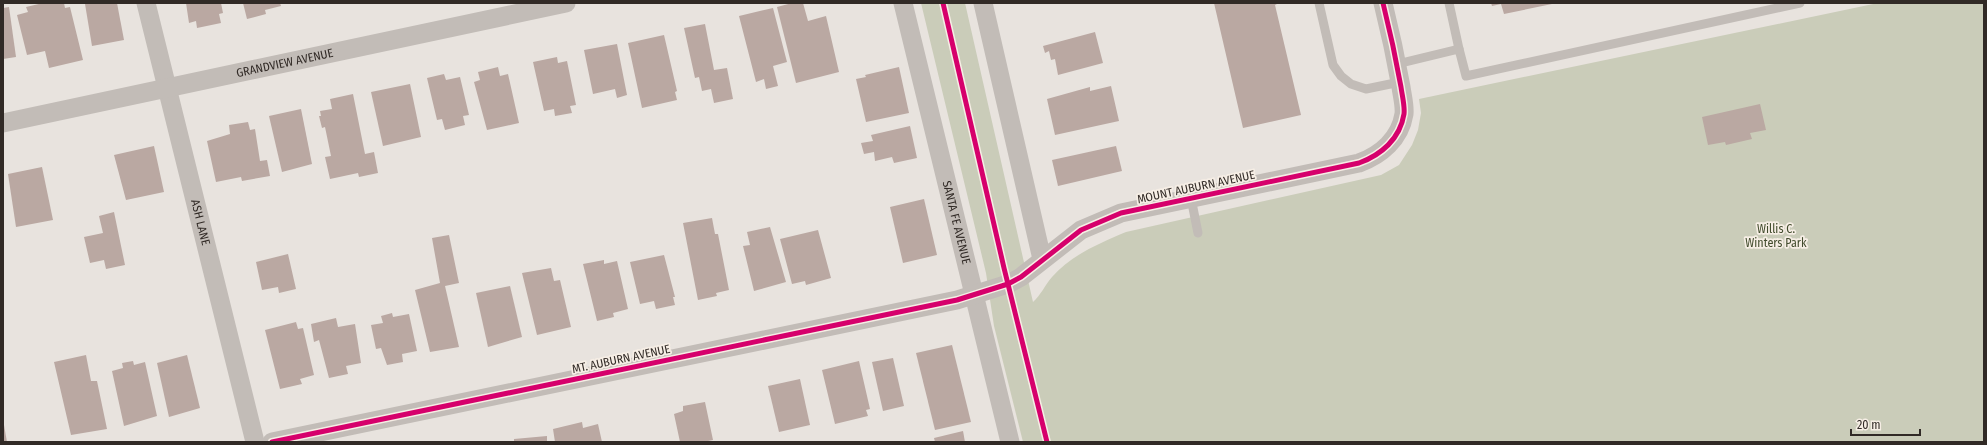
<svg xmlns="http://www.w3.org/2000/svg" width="1987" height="445" font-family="'Fira Sans Condensed',sans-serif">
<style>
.green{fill:#caccb9}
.building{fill:#baa8a2}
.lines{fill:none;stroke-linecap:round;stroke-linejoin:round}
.lane{stroke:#c2bcb7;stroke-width:9}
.street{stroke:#c2bcb7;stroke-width:19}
.cycleway-casing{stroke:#f6eee5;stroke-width:8}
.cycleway{stroke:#d6006c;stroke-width:5}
.labels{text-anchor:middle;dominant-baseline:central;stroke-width:3.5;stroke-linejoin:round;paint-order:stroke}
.street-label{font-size:12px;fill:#312a26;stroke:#f6eee5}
.park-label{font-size:12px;fill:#424c2d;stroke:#f6eee5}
</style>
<rect width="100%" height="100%" fill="#e8e3de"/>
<path class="green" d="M921,3H965L1033,302C1041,295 1045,285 1052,277C1071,255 1100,243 1126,232L1381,175L1399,165L1412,145L1418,130L1421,113L1419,99L1878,3H1984V442H1023L994,326L986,273Z"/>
<g class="building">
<polygon points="43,3 64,3 65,8 70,7 83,60 49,68 45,51 27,55 17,15 28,12 26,7"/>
<polygon points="117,3 124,40 92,46 85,4"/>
<polygon points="186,3 221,3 223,13 219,14 221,23 197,28 196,21 189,23"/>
<polygon points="243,3 280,3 281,6 265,10 266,14 247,19"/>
<polygon points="792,3 803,3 808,21 826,16 839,72 796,83 777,7"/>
<polygon points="1214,3 1279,3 1275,5 1301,115 1243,128"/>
<polygon points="1491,3 1552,3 1552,4 1504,14 1501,4 1492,6"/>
<polygon points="9,7 16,57 3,59 3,8"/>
<polygon points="773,8 787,62 773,66 778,86 766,89 764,79 756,82 739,16"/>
<polygon points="705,24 714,70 727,68 733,99 714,103 711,89 702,91 699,77 695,78 684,28"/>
<polygon points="1095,32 1103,63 1058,75 1055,59 1051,60 1049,51 1045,53 1043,46"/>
<polygon points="664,35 677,91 675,92 677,100 642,108 628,43"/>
<polygon points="617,44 627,95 617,98 615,89 593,94 584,50"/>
<polygon points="557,57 558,63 567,61 576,105 570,106 572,113 555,116 554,109 544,111 533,62"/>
<polygon points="498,67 500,76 508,74 519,123 487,130 474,82 480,80 478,72"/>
<polygon points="899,67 909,113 866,122 856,79 866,77 865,75"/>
<polygon points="444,74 446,80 460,77 469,115 463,116 465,125 445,130 442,119 437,120 427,78"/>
<polygon points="410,84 421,137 383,146 371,92"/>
<polygon points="1111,86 1119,121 1055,135 1047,99 1090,87 1090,91"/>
<polygon points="353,94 365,154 374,152 378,173 359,177 358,173 330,179 325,157 331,156 325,127 322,128 319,116 321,116 320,111 332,109 330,99"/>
<polygon points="1760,104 1766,130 1750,133 1752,139 1726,145 1725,142 1708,145 1702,117"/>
<polygon points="301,109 312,164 282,172 269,116"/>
<polygon points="248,122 250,130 255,129 260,161 267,160 270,176 242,181 241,177 216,182 207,141 230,134 229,125"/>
<polygon points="910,126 917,158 894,163 892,157 875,161 874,152 864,154 861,143 873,141 871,135"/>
<polygon points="154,146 164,192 126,200 114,155"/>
<polygon points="1116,146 1122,171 1058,186 1052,160"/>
<polygon points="42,167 53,220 16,227 8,174"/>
<polygon points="924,199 937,255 903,263 890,207"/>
<polygon points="114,212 125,265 106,269 104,260 90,263 84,237 103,233 99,216"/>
<polygon points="712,218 715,234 718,234 729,290 716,293 717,296 698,300 683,223"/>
<polygon points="770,227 786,282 754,291 743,246 750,245 747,232"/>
<polygon points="818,230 831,278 806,285 805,281 792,284 780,239"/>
<polygon points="449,235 459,283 445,286 459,347 430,352 415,290 440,283 432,238"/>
<polygon points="288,254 296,289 279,293 278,287 262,290 256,262"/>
<polygon points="664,255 675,297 673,297 675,305 656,309 654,301 640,304 630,262"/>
<polygon points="604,260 604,264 617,261 628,309 613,313 614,317 597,321 583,264"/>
<polygon points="551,268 554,281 560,280 571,327 537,335 522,273"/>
<polygon points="510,286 522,337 488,347 476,293"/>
<polygon points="392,313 393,317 409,314 417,351 402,354 403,362 387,365 381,348 376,349 371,325 383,323 381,316"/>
<polygon points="336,318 338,327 355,324 361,363 346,366 348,374 329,378 319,340 314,342 311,324"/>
<polygon points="296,322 298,329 303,328 314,375 300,379 302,384 280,389 265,330"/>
<polygon points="952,345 971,422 935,430 916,353"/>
<polygon points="86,355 91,381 97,381 107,429 71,435 54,362"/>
<polygon points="187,355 200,408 169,417 157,363"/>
<polygon points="893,358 904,406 883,411 872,362"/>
<polygon points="133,361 134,365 145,362 157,416 124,426 112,371 123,368 122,363"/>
<polygon points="859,361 870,409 866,410 868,416 835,424 822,370"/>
<polygon points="800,379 810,425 779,432 768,386"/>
<polygon points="705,402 713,440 703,442 680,442 674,414 683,411 683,406"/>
<polygon points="582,422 583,428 598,424 602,442 555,442 553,429"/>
<polygon points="3,425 4,425 7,442 3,442"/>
<polygon points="963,431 965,442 935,442 934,438"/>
<polygon points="547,436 547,442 514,442 514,439"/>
</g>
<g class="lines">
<g class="lane">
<polyline points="1319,3 1333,65 1341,76 1351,84 1366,89 1400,82"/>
<polyline points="1449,3 1459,49"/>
<polyline points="1397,64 1459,49 1466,76 1800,3"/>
<polyline points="1191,198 1198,233"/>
</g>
<g class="street">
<path id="s1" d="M146,3L255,442"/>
<path id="s2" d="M903,3L1010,442"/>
<polyline points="983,3 1042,259"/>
<path id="s3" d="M3,123L566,3"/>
<path d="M272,442L957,300L1008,284L1021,277L1081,230L1121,213L1359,163C1381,155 1400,139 1404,114C1405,106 1402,95 1401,87C1396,59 1390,31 1383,3"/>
</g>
<g class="cycleway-casing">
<g id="cycleway">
<polyline points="943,3 1004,268 1047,442"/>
<path d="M272,442L957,300L1008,284L1021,277L1081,230L1121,213L1359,163C1381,155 1400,139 1404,114C1405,106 1402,95 1401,87C1396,59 1390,31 1383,3"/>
</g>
</g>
<use href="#cycleway" class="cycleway"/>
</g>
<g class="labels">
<g class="street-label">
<text stroke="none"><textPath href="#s3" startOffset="288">GRANDVIEW AVENUE</textPath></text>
<text transform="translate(1196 187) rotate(-12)">MOUNT AUBURN AVENUE</text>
<text stroke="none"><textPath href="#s2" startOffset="226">SANTA FE AVENUE</textPath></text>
<text stroke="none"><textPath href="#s1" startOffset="226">ASH LANE</textPath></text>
<text transform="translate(621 359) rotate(-12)">MT. AUBURN AVENUE</text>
</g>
<g class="park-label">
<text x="1776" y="229">Willis C.<tspan x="1776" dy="14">Winters Park</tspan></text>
</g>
</g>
<rect width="1987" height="445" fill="none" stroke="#312a26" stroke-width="8"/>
<path d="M1851 429v6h69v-6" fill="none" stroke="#312a26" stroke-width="2"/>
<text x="1857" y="429" font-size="12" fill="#312a26" stroke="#f6eee5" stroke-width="3" paint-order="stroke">20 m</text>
</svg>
